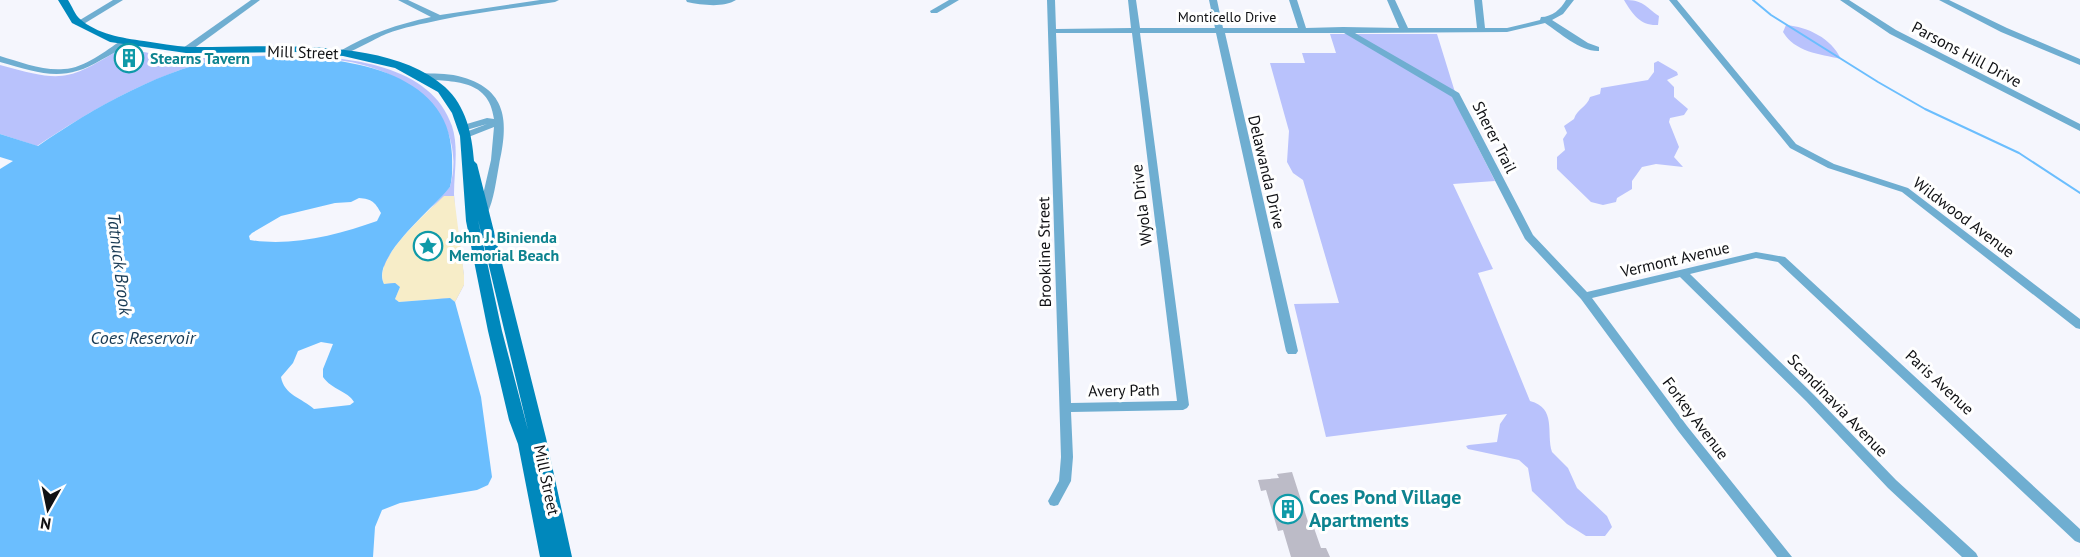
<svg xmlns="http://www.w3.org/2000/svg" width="2080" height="557" font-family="'PT Sans',sans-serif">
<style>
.green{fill:#b9c2fc}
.sand{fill:#f7edc8}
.water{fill:#6bbefe;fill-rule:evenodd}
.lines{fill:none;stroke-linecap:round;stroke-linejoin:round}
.stream{stroke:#6bbefe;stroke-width:2}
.building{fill:#bcbbc7}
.street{fill:#6faed1;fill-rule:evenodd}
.secondary{fill:#0088bc;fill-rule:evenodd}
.labels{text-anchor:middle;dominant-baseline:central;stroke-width:6;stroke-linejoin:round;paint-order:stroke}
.far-street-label{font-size:14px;fill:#101114;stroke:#fff}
.street-label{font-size:16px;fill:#101114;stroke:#fff}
.culture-label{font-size:16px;font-weight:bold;fill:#0d838f;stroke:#fff;text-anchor:start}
.water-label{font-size:18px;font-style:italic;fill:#183a54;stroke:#fff}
.near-culture-label{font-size:20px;font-weight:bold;fill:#0d838f;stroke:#fff;text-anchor:start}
</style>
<rect width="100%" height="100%" fill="#f5f6fd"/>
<g class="green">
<path d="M1624,0C1644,0 1644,6 1659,16L1658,25C1641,26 1633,15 1624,0Z"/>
<path d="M1786,25C1808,27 1831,38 1841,59C1819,54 1795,52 1783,32Z"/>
<path d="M1330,34H1437L1463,118L1495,181L1453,184L1493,269L1478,273L1530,401C1557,408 1546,433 1552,452L1568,468L1577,488L1607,516L1612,527L1605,536H1586L1567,524L1532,491L1528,468L1519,460L1468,449L1466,446L1469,445L1497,442L1500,424L1507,414L1326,437L1294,304L1339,303L1303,180L1293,173L1287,162L1289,131L1270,63H1305L1302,53H1336Z"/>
<path d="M122,48C146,52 170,58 194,58C265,57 422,38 452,126C459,148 454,172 454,194C455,221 460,249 464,275V285L455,302L450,298C425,303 407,282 384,284V261L450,187C467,124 419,80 363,65C335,57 301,57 272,57C253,57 232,55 213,60C150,76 91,110 37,146L0,134V65C63,82 66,82 122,48Z"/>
<path d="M1658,61L1677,72L1678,75L1667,80L1674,87V97L1688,109L1684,115L1670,118L1669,122L1679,147L1674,157L1683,167L1656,164L1642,167L1632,181V189L1617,198L1616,202L1603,205L1591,202L1557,169V157L1565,150L1563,139L1567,133L1564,126L1574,119C1577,109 1587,107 1590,97L1600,94L1601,88L1648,80L1654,72V63Z"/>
</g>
<path class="sand" d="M444,196H454L464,275V285L455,302L450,298L399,302L395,299L400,287L395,283L384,284C372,259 427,213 444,196Z"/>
<path class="water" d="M233,57C304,54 449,54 452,155C452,166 453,176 450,187C435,207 370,258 384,284L395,283L400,287L395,299L399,302L450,298L455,302L481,397L492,477L488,485L477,490L400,503L382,510L375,527L373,557H0V169L13,161L0,157V134L38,146C93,108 166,66 233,57ZM359,198C372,199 375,202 381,213L377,221C338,235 291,247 250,240L249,236L252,233L281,216L335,203L351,202ZM321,342L333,344L323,369V377C332,390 348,391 354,402L350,405L314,409C302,398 284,395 281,377L293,363L298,351Z"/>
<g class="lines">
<polyline class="stream" points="1753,0 1771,15 1878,82 1925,109 2019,153 2080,193"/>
</g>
<g class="building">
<polygon points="123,51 136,53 131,57 144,58 135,65 113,61"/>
<polygon points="1292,472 1310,528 1314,528 1321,548 1326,548 1330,557 1291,557 1283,530 1278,531 1266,490 1261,491 1258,480 1279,478 1277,474"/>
</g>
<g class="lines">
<g class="street">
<polygon points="113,0 123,0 82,25 76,25 75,23"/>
<polygon points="251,0 260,0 189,52 183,52 183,48"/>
<path d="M398,0H408L440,15L540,0H559L555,2C517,8 478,12 440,20C422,24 404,27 386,34C376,38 347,55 340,55V51C369,34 398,24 431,17Z"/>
<path d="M686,0H736C723,8 702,5 687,2Z"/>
<polygon points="949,0 959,0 937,13 931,13 930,11"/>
<path d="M1047,0H1055L1056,29L1131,28L1128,0H1136L1140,28H1215L1209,0H1217L1223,28H1298L1289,0H1297L1306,28L1343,27L1399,28L1387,0H1395L1408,28H1477L1474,0H1482L1485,28H1507L1540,20L1541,17C1552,17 1561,9 1566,0H1574L1563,14L1552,20L1588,43L1599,47V51C1581,52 1560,33 1545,23L1507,32L1355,33L1459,93L1533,235L1587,292L1756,252L1785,257L2080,529V543L2075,541L1778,262L1756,258L1690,274L1814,395L1896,480L1976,553L1978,557H1962L1888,488L1806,401L1680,277L1592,298L1687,426L1792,557H1777L1679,432L1581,299L1525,239L1452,97L1344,33H1225L1298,351L1296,354H1288L1286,351L1216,33H1140L1189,405L1187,408L1183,410L1071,412L1073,457L1071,481L1058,505L1054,506L1050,505L1048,501L1059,481L1061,457ZM1056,33H1132L1177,401L1071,403Z"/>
<polygon points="1669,0 1677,0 1796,144 1834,164 1908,188 2080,319 2080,329 2076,328 1902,192 1828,168 1790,148"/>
<polygon points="1840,0 1849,0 1896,30 2080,124 2080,131 1890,34"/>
<polygon points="1939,0 1949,0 2007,28 2080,59 2080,65 2001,32"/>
<path d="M122,40H125L129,42C121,49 111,55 101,60C63,83 40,73 0,62V56C20,62 43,71 64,69C85,68 105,51 122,40Z"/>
<path d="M421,73C433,74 446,73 458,76C508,88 509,122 499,165C496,181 494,200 487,214H481L479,212L491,160L494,127L466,138L463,137L461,135L463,133L487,124L463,131L458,128L460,126L487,118L494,119C489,76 449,83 418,78L417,76Z"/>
</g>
<path class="secondary" d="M58,0H68C72,6 75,15 80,19C97,34 122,38 144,41C159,43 174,46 189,47C262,48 387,35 445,87C466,106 472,134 474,161L477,164L546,438L572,557H540L518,444L509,420L488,331L466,221L460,136L452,113L438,92L395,68L343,56L299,52L186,53L110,42L72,23ZM478,220L528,430L502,331Z"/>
</g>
<defs>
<g id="building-ring" transform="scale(1.5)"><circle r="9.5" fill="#fff" stroke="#0f9aa8" stroke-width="1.5"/><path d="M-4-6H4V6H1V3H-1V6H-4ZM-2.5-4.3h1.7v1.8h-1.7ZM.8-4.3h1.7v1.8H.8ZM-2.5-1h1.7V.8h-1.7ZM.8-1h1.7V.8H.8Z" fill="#0f9aa8"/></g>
<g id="sight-ring" transform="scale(1.5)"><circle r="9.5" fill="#fff" stroke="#0f9aa8" stroke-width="1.5"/><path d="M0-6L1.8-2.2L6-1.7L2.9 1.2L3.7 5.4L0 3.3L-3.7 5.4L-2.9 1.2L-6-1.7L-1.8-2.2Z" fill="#0f9aa8"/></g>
</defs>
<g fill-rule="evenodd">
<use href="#building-ring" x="129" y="58"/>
<use href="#sight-ring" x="428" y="246"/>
<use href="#building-ring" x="1288" y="509"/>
</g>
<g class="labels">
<g class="far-street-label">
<text x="1227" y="17">Monticello Drive</text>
</g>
<g class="street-label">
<text transform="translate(303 52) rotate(2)">Mill Street</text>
<text transform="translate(1967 54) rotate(28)">Parsons Hill Drive</text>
<text transform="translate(1495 137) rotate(63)">Sherer Trail</text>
<text transform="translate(1267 172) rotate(77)">Delawanda Drive</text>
<text transform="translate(1141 205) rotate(-97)">Wyola Drive</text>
<text transform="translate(1964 217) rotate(37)">Wildwood Avenue</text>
<text transform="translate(1044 252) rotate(-91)">Brookline Street</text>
<text transform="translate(1675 259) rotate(-13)">Vermont Avenue</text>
<text transform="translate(1940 382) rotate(43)">Paris Avenue</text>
<text transform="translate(1124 390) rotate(-1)">Avery Path</text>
<text transform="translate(1838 405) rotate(46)">Scandinavia Avenue</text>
<text transform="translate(1696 418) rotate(53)">Forkey Avenue</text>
<text transform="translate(547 480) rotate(78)">Mill Street</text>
</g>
<g class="culture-label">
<text x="150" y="58">Stearns Tavern</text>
<text x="449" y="237">John J. Binienda<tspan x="449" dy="18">Memorial Beach</tspan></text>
</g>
<g class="water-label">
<text transform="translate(120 264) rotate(83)">Tatnuck Brook</text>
<text x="143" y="337">Coes Reservoir</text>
</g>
<g class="near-culture-label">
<text x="1309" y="497">Coes Pond Village<tspan x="1309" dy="23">Apartments</tspan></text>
</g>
</g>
<g transform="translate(48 509) rotate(189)" stroke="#ffffff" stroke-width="4.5" paint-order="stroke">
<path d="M0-4.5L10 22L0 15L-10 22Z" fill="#101114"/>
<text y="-9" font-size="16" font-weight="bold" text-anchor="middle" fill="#101114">N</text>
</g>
</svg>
